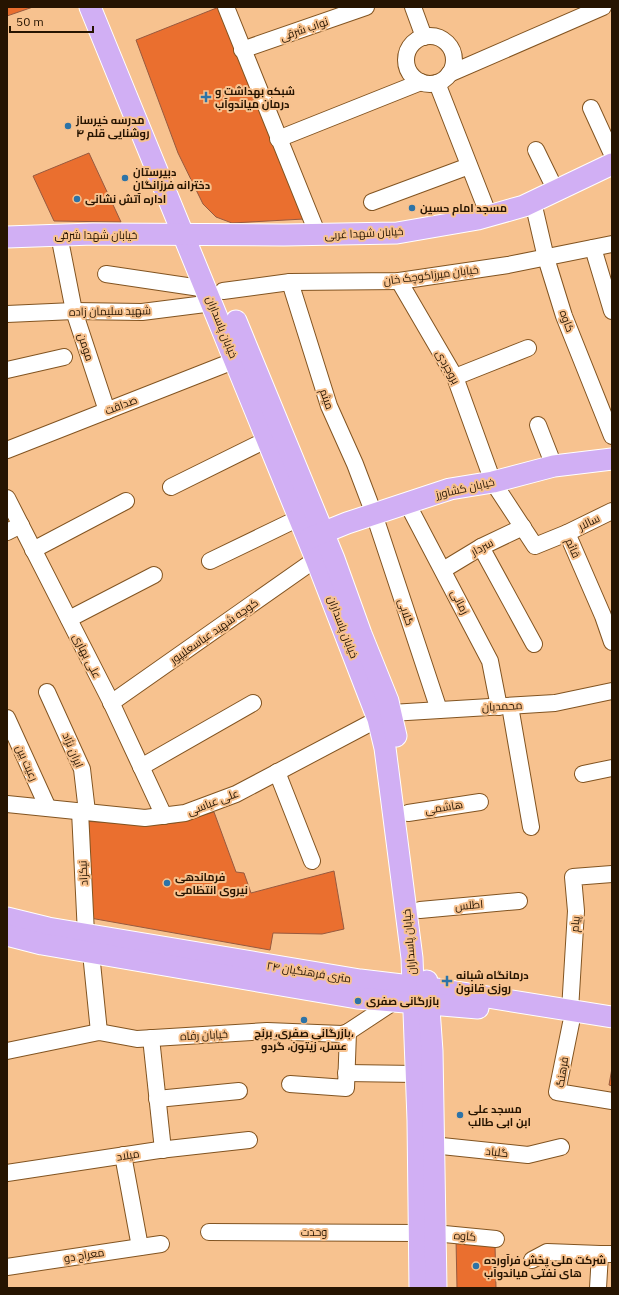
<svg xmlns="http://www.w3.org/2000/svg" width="619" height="1295" font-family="'IBM Plex Sans',Cairo,sans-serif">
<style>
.building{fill:#ea6f2f;stroke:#975a3f}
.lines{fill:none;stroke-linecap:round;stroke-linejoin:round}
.minor-casing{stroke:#825421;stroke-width:18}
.major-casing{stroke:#fff;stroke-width:23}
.minor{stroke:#fff;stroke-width:16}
.major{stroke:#d1aff4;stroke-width:21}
.poi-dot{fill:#2d73a7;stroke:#f7c28f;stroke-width:1.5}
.labels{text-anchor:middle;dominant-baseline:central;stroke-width:4;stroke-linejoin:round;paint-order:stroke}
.street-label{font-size:11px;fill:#261401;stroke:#f7c28f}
.poi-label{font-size:11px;font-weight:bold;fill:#261401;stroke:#f7c28f;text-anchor:start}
</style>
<rect width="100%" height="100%" fill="#f7c28f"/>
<g class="building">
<polygon points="7,7 33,7 7,16"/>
<polygon points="219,7 304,219 232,223 216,217 203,204 178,153 136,40"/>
<polygon points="89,153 121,222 54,221 33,176"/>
<polygon points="214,812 236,872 244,873 251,893 334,871 344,929 322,934 273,933 270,950 90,918 83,821 144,825 175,823"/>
<polygon points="612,1068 612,1086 609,1085"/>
<polygon points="456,1239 495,1244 496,1288 457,1288"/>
</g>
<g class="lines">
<g class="minor-casing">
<g id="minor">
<polyline points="226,7 318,235"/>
<polyline points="413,7 424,37"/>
<circle cx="430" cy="60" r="24"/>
<polyline points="242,50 366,7"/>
<polyline points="449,74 603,7"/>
<polyline points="437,83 489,216"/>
<polyline points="591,108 612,154"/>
<polyline points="278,139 421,82"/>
<polyline points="536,150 556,191"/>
<polyline points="372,202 469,166"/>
<polyline points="533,202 546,258 564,316 612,436"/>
<polyline points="59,235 74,311 107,411"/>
<polyline points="593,248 612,311"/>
<polyline points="106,274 207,289"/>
<polyline points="399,281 455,377 493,482 535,546 567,533 612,511"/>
<polyline points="290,282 329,406 355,464 374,514 439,710"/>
<polyline points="223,291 290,282 399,281 508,265 612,244"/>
<polyline points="7,314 74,311 142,312 213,303"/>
<polyline points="7,370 64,357"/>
<polyline points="455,377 528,348"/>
<polyline points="538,425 554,466"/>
<polyline points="7,450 236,360"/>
<polyline points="171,487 268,439"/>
<polyline points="7,498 110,700 164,816"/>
<polyline points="407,503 490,661 499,707"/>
<polyline points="7,532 21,525"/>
<polyline points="567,533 603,616 612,642"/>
<polyline points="481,547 534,644"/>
<polyline points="33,550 126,501"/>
<polyline points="210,561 299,518"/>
<polyline points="443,570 481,547 523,527"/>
<polyline points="69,619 154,575"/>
<polyline points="47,692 82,769 87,812"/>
<polyline points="111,703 316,559"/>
<polyline points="510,706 531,827"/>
<polyline points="391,713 555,703 612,691"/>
<polyline points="7,718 48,808"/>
<polyline points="141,767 253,703"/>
<polyline points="277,772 312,861"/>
<polyline points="583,774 612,768"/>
<polyline points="7,804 145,818 185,813 236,794 378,719"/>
<polyline points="80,811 86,934"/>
<polyline points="408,813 480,802"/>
<polyline points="420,910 519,901"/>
<polyline points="91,953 99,1032"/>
<polyline points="570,1010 576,911 573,877 612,874"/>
<polyline points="571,1023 557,1092 612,1101"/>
<polyline points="151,1038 163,1150"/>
<polyline points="7,1051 99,1032 137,1039 267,1031 342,1034 348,1032 395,1001"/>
<polyline points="346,1073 416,1074"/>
<polyline points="290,1084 346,1088 348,1032"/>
<polyline points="157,1099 239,1091"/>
<polyline points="432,1145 528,1155 561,1147"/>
<polyline points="123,1155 140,1247"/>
<polyline points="7,1173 159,1150 249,1140"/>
<polyline points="209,1232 419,1233"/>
<polyline points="434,1233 496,1239"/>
<polyline points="532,1260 547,1252 600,1254"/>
<polyline points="7,1267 161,1244"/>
<polyline points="598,1288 600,1254 612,1254"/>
</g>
</g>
<g class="major-casing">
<g id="major">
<polyline points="90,7 316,559 378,719 385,748 412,958 418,1120 420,1288"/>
<polyline points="7,237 93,234 284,235 397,233 478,219 524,206 612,164"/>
<polyline points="236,321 334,559 361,634 388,701 396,736"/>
<polyline points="310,538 347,523 450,489 493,482 554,466 612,459"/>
<polyline points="7,918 48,928 360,980 444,990 612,1017"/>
<polyline points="7,935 42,944 357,998 478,1008"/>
<polyline points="427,981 432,1051 436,1288"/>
</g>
</g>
<use href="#minor" class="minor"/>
<use href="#major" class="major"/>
</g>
<g class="poi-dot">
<path d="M204 91h4v4h4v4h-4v4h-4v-4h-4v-4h4z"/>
<circle cx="68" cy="126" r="4"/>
<circle cx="125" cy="178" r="4"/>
<circle cx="77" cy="199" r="4"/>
<circle cx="412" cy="208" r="4"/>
<circle cx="167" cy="883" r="4"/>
<path d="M445 975h4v4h4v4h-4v4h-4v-4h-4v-4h4z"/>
<circle cx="358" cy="1001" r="4"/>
<circle cx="304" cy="1020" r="4"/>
<circle cx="460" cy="1115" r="4"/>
<circle cx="476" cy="1266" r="4"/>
</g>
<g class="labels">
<g class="street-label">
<text transform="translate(304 29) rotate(-19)">نواب شرقی</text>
<text transform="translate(364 233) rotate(-3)">خیابان شهدا غربی</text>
<text x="96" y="235">خیابان شهدا شرقی</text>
<text transform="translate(431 275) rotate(-7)">خیابان میرزاکوچک خان</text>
<text transform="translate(110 311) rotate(-1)">شهید سلیمان زاده</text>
<text transform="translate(567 321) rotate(70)">کاوه</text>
<text transform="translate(222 327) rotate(68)">خیابان پاسداران</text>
<text transform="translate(86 347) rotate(72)">مومن</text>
<text transform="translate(448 367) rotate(61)">بروجردی</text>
<text transform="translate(327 399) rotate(71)">میثم</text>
<text transform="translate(121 405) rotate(-21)">صداقت</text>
<text transform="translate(465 488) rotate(-13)">خیابان کشاورز</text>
<text transform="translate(589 522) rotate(-26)">سالار</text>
<text transform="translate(482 547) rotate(-28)">سردار</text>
<text transform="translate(573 548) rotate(66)">قائم</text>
<text transform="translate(460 602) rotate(63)">زمانی</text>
<text transform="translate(406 612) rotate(72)">گلابی</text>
<text transform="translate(343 627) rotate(69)">خیابان پاسداران</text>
<text transform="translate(214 631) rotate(-35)">کوچه شهید عباسعلیپور</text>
<text transform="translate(87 656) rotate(63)">علی بهاری</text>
<text transform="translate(502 706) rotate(-3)">محمدیان</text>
<text transform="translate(73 750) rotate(67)">ایران نژاد</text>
<text transform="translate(27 763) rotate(66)">رعیت بین</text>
<text transform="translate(213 802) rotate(-21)">علی عباسی</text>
<text transform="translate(444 807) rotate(-9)">هاشمی</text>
<text transform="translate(83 873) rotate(-93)">نیکزاد</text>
<text transform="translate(469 905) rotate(-5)">اطلس</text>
<text transform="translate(575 924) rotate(-85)">پیام</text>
<text transform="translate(409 942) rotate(-95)">خیابان پاسداران</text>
<text transform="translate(309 972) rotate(9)">۲۴ متری فرهنگیان</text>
<text transform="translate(204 1035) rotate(-3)">خیابان رفاه</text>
<text transform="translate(562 1072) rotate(-81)">فرهنگ</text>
<text transform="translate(497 1152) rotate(6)">گلباد</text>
<text transform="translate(128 1155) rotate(-9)">میلاد</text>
<text x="314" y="1232">وحدت</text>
<text transform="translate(465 1236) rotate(5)">کاوه</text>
<text transform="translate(84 1255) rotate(-9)">معراج دو</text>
</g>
<g class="poi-label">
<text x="215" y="91">شبکه بهداشت و<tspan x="215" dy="13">درمان میاندوآب</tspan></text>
<text x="76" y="120">مدرسه خیرساز<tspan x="76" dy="13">روشنایی قلم ۴</tspan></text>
<text x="133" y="172">دبیرستان<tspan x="133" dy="13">دخترانه فرزانگان</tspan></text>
<text x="85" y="199">اداره آتش نشانی</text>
<text x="420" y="208">مسجد امام حسین</text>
<text x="175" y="877">فرماندهی<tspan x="175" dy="13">نیروی انتظامی</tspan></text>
<text x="456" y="975">درمانگاه شبانه<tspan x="456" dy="13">روزی قانون</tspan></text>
<text x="366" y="1001">بازرگانی صفری</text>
<text x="304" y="1033" text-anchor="middle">بازرگانی صفری، برنج،<tspan x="304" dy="13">عسل، زیتون، گردو</tspan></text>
<text x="468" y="1109">مسجد علی<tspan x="468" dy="13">ابن ابی طالب</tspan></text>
<text x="484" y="1260">شرکت ملی پخش فرآورده<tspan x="484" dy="13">های نفتی میاندوآب</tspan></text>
</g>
</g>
<rect width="619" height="1295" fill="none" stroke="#261401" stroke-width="16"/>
<path d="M10 26v6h83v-6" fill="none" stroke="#261401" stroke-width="2"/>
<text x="16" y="26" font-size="12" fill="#261401" stroke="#f7c28f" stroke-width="3" paint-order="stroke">50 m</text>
</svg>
